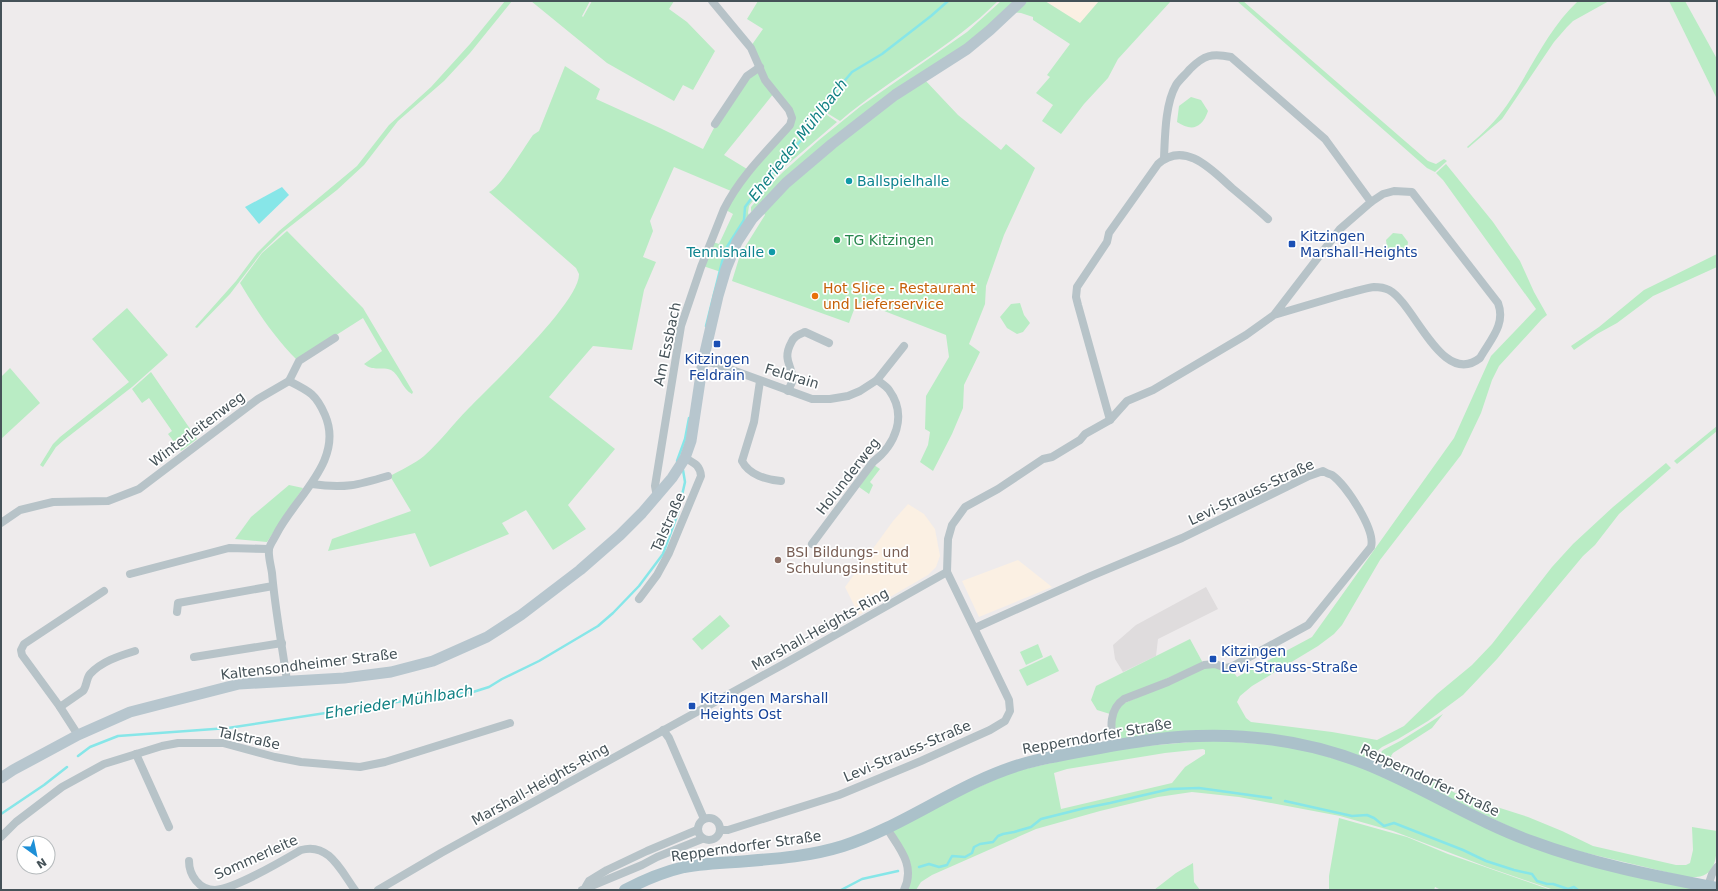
<svg xmlns="http://www.w3.org/2000/svg" width="1718" height="891" font-family="'DejaVu Sans',sans-serif">
<style>
.commercial{fill:#fbf0e3}
.education{fill:#dfdcdd}
.green{fill:#b9ecc4;fill-rule:evenodd}
.water{fill:#87e6e8}
.lines{fill:none;stroke-linecap:round;stroke-linejoin:round}
.stream{stroke:#87e6e8;stroke-width:2.5}
.minor{stroke:#b7c3c8;stroke-width:8}
.secondary{stroke:#b7c6ce;stroke-width:11}
.primary{stroke:#abc1ca;stroke-width:12}
.culture-dot{fill:#0f9aa8;stroke:#fff;stroke-width:1.5}
.leisure-dot{fill:#2e9e5b;stroke:#fff;stroke-width:1.5}
.transit-dot{fill:#1a4fb4;stroke:#fff;stroke-width:1.5}
.food-dot{fill:#e8710a;stroke:#fff;stroke-width:1.5}
.education-dot{fill:#8d6e63;stroke:#fff;stroke-width:1.5}
.labels{text-anchor:middle;dominant-baseline:central;stroke-width:3.5;stroke-linejoin:round;paint-order:stroke}
.culture-label{font-size:14px;fill:#0d838f;stroke:#fff;text-anchor:start}
.transit-label{font-size:14px;fill:#164399;stroke:#fff;text-anchor:start}
.leisure-label{font-size:14px;fill:#27864d;stroke:#fff;text-anchor:start}
.food-label{font-size:14px;fill:#c56008;stroke:#fff;text-anchor:start}
.street-label{font-size:14px;fill:#455258;stroke:#fff}
.education-label{font-size:14px;fill:#785e54;stroke:#fff;text-anchor:start}
.water-label{font-size:15px;font-style:italic;fill:#108083;stroke:#fff}
</style>
<rect width="100%" height="100%" fill="#eeebec"/>
<g class="commercial">
<polygon points="1045,1 1099,1 1080,24"/>
<polygon points="908,504 924,514 935,529 940,556 936,567 928,575 859,615 845,587 893,521"/>
<polygon points="1018,560 1052,587 979,617 962,581"/>
</g>
<polygon class="education" points="1206,587 1218,609 1158,639 1156,656 1123,672 1115,659 1113,645 1136,625"/>
<g class="green">
<polygon points="505,1 512,1 470,53 444,81 398,121 364,165 337,190 283,232 262,252 230,294 197,328 195,327 236,281 257,253 279,231 357,166 389,125 431,87 470,44"/>
<polygon points="531,1 590,1 582,16 583,17 592,1 674,1 669,9 687,22 715,51 693,90 683,85 674,101 607,63"/>
<path d="M758,1H998C951,48 890,78 840,121L827,113V115L837,122L788,164L763,188L749,206L748,213L750,218L721,272L703,266L713,242L719,244L733,214L726,210L732,197L793,123L774,93L724,155L747,169L731,191L674,167L650,221L653,231L643,257L656,262L644,290L632,350L593,346L549,397L615,449L568,505L586,529L553,550L526,510L502,523L509,534L430,567L415,533L328,551L332,539L411,511L390,476C401,470 414,464 424,456C440,442 453,424 468,409C490,386 580,302 579,274L576,268L489,192C500,188 525,146 533,135L539,131L565,66L600,89L596,99L660,128L703,149L715,126L748,77L761,68L751,46L763,29L747,19Z"/>
<polygon points="1001,1 1018,1 953,57 751,212 751,207 766,189 783,172 819,140 861,106 967,32"/>
<polygon points="1023,1 1045,1 1080,23 1099,1 1171,1 1118,59 1108,78 1084,104 1061,134 1042,121 1053,105 1036,93 1050,77 1047,75 1070,44 1033,20 1033,17 1021,13 1012,12"/>
<polygon points="1237,1 1243,1 1428,161 1436,164 1444,159 1447,161 1435,172 1427,168"/>
<path d="M1578,1H1609L1573,21L1567,27L1554,42L1502,119L1468,148L1467,147C1482,134 1496,121 1507,105C1531,70 1547,30 1578,1Z"/>
<polygon points="1669,1 1685,1 1717,59 1717,99"/>
<polygon points="924,79 958,115 1001,150 1006,144 1035,168 1004,235 986,286 985,304 969,344 980,352 964,385 963,408 952,434 933,471 920,462 928,445 930,432 925,429 926,396 949,357 946,335 861,302 855,307 849,323 732,281 740,255 765,215 763,212 788,183"/>
<path d="M1191,97L1201,100L1208,111C1202,128 1192,132 1177,122L1179,106Z"/>
<polygon points="1446,164 1493,222 1520,261 1534,292 1547,315 1542,319 1499,366 1492,380 1481,413 1461,455 1380,560 1342,625 1334,634 1318,646 1252,686 1240,696 1237,702 1246,718 1251,722 1332,732 1377,740 1404,726 1437,694 1472,665 1492,644 1552,567 1573,544 1613,507 1666,463 1671,468 1619,514 1595,545 1583,556 1497,659 1463,695 1428,721 1398,739 1382,747 1366,760 1300,742 1120,738 1114,724 1118,706 1209,666 1232,670 1237,677 1312,637 1454,438 1491,356 1536,309 1443,180 1436,173"/>
<path d="M287,231L363,308L413,392L412,394C402,389 400,375 391,370C382,366 374,372 364,364L382,351L363,318L297,360C274,337 257,311 240,283L262,253Z"/>
<polygon points="1393,233 1402,234 1408,242 1406,254 1387,248 1386,240"/>
<polygon points="1717,254 1717,267 1653,296 1617,323 1597,334 1574,350 1571,346 1599,327 1644,290"/>
<polygon points="1020,303 1024,315 1030,323 1023,332 1017,334 1007,328 1000,317 1011,304"/>
<polygon points="127,308 168,355 132,387 64,440 56,447 43,467 40,465 53,444 60,437 129,382 92,339"/>
<polygon points="10,368 40,403 1,439 1,377"/>
<polygon points="151,372 197,439 181,451 168,434 172,431 149,398 142,403 132,389"/>
<polygon points="1717,426 1717,431 1677,464 1674,461"/>
<polygon points="874,465 880,469 870,482 873,485 869,494 859,487"/>
<polygon points="289,485 303,488 267,542 235,539 251,517"/>
<polygon points="720,615 730,626 702,650 692,639"/>
<polygon points="1190,639 1203,663 1128,695 1110,714 1097,710 1091,700 1096,686"/>
<polygon points="1038,644 1043,657 1026,665 1020,652"/>
<polygon points="1051,655 1059,671 1027,686 1019,670"/>
<path d="M1443,714L1432,728L1393,753L1391,756L1393,760L1459,795L1528,817L1562,831L1593,846L1676,865H1686L1690,863L1693,850L1692,827L1717,831C1717,857 1718,880 1687,877L1544,843L1375,763L1374,760L1383,750L1402,740Z"/>
<path d="M1213,740L1294,747L1367,768L1464,817L1701,890H1554L1487,867L1393,831L1340,816L1239,797L1192,792L1158,797L1100,811L1036,829L932,875L921,882L916,890H908L912,873L893,833V828L932,808L1012,772L1113,749ZM1203,749L1205,750V754L1185,767L1172,783L1061,809L1054,773L1067,769L1165,753Z"/>
<polygon points="1339,818 1407,837 1448,854 1551,890 1441,890 1435,887 1434,890 1329,890 1329,876"/>
<polygon points="1193,863 1194,882 1200,890 1154,890 1176,873"/>
</g>
<polygon class="water" points="282,187 289,195 259,224 245,207"/>
<g class="lines">
<g class="stream">
<polyline points="706,326 725,250 744,220 745,207 756,192 810,130 825,110 835,92 852,72 882,54 931,16 948,1"/>
<polyline points="677,461 685,439 689,418"/>
<polyline points="78,756 90,747 118,736 228,728 436,696 473,692 489,687 502,679 539,661 598,626 613,613 639,586 663,554 678,513 685,482 683,470"/>
<polyline points="1285,801 1352,816 1367,815 1374,818 1384,826 1394,823 1463,850 1486,861 1514,870 1532,874 1537,881 1547,884 1553,884 1568,889 1574,887 1578,890"/>
<polyline points="1,814 44,785 67,767"/>
<polyline points="919,867 929,864 939,867 947,865 952,856 965,857 972,853 974,847 980,844 993,842 998,836 1003,834 1014,832 1031,827 1041,819 1085,808 1110,803 1170,789 1199,788 1271,798"/>
<polyline points="841,890 862,879 898,871"/>
</g>
<g class="minor">
<polyline points="715,124 747,76 760,67"/>
<path d="M1164,158C1165,137 1165,104 1176,85C1179,80 1186,74 1190,69C1204,55 1212,53 1231,57L1325,139L1371,202"/>
<polyline points="703,361 713,363 812,399 830,399 848,396 860,391 877,380 904,346"/>
<polyline points="289,381 299,361 335,338"/>
<path d="M760,381L754,422L742,461C749,475 767,480 781,481"/>
<path d="M788,391C789,388 791,385 792,382C795,367 781,362 791,343C794,336 798,335 805,332L829,343"/>
<path d="M1110,420L1078,305L1076,297L1077,287L1107,242L1109,233L1158,164C1185,140 1212,170 1232,188C1244,198 1256,208 1268,219"/>
<path d="M312,484C344,489 358,485 388,476"/>
<path d="M657,497L655,486L681,326L701,267L724,209C740,177 766,152 790,125L792,118L789,110L765,80L751,48L712,1"/>
<path d="M1,523L20,510L53,502L108,501L139,489L258,399L289,381C309,391 316,394 325,415C345,461 294,498 276,535C274,539 270,544 269,549C268,556 271,566 272,573C275,609 282,645 287,681"/>
<path d="M812,544L873,462C895,445 908,416 889,390C886,386 881,383 877,380"/>
<polyline points="130,574 229,548 269,549"/>
<path d="M639,599L657,575L669,553L701,476C700,465 694,463 685,458"/>
<polyline points="177,612 178,603 273,586"/>
<path d="M975,628L1091,576L1182,538L1309,476L1323,471C1326,473 1329,474 1332,475C1346,485 1376,530 1371,547L1308,625L1233,666L1226,668L1215,664L1204,665L1168,682L1124,699C1108,710 1111,729 1113,746"/>
<polyline points="194,657 282,643"/>
<path d="M60,707L83,691C87,686 86,679 90,674C102,661 119,656 135,651"/>
<polyline points="663,730 669,738 704,819"/>
<polyline points="78,735 60,707 22,655 21,650 24,644 104,591"/>
<polyline points="136,754 169,827"/>
<circle cx="709" cy="829" r="11"/>
<path d="M886,827C899,848 916,865 904,890"/>
<path d="M720,830H728L839,795L921,761L990,730L1005,721L1010,711L1009,700L947,572L948,539L952,525L965,507L998,489L1043,459L1052,457L1080,440L1085,434L1110,420L1127,401L1153,390L1246,335L1274,315L1340,229L1371,202L1383,194L1394,191L1412,192L1498,303C1506,324 1491,339 1480,358C1442,388 1415,304 1389,290C1385,288 1379,287 1374,287C1365,288 1354,292 1345,294C1321,301 1297,308 1274,315"/>
<polyline points="1,837 16,822 62,787 104,764 162,746 178,743 223,743 275,757 301,762 360,767 385,762 510,723"/>
<path d="M189,861C189,875 199,890 215,890C235,889 282,861 301,850C329,842 341,871 355,890"/>
<polyline points="586,886 589,881 607,870 647,851 697,830"/>
<polyline points="1708,886 1712,874 1717,867"/>
<polyline points="378,890 441,853 782,665 947,572"/>
<polyline points="582,890 642,865 657,857 702,839"/>
</g>
<polyline class="secondary" points="1,778 13,770 78,735 130,712 161,704 239,684 344,678 391,672 433,661 487,637 521,615 580,570 620,535 642,513 672,478 685,458 691,441 703,361 718,296 726,269 737,242 752,219 786,183 832,144 895,95 967,49 990,30 1021,1"/>
<path class="primary" d="M625,890C644,880 663,872 684,867C701,864 718,863 735,862C772,859 808,857 843,846C907,825 961,781 1026,763C1049,757 1072,753 1094,749C1128,743 1162,737 1197,736C1254,734 1313,743 1366,764C1423,787 1475,821 1533,842C1592,864 1655,876 1717,888"/>
</g>
<g class="culture-dot">
<circle cx="849" cy="181" r="4"/>
<circle cx="772" cy="252" r="4"/>
</g>
<circle class="leisure-dot" cx="837" cy="240" r="4"/>
<g class="transit-dot">
<rect x="1288" y="240" width="8" height="8" rx="2"/>
<rect x="713" y="340" width="8" height="8" rx="2"/>
<rect x="1209" y="655" width="8" height="8" rx="2"/>
<rect x="688" y="702" width="8" height="8" rx="2"/>
</g>
<circle class="food-dot" cx="815" cy="296" r="4"/>
<circle class="education-dot" cx="778" cy="560" r="4"/>
<g class="labels">
<g class="culture-label">
<text x="857" y="181">Ballspielhalle</text>
<text x="764" y="252" text-anchor="end">Tennishalle</text>
</g>
<g class="transit-label">
<text x="1300" y="236">Kitzingen<tspan x="1300" dy="16">Marshall-Heights</tspan></text>
<text x="717" y="359" text-anchor="middle">Kitzingen<tspan x="717" dy="16">Feldrain</tspan></text>
<text x="1221" y="651">Kitzingen<tspan x="1221" dy="16">Levi-Strauss-Straße</tspan></text>
<text x="700" y="698">Kitzingen Marshall<tspan x="700" dy="16">Heights Ost</tspan></text>
</g>
<g class="leisure-label">
<text x="845" y="240">TG Kitzingen</text>
</g>
<g class="food-label">
<text x="823" y="288">Hot Slice - Restaurant<tspan x="823" dy="16">und Lieferservice</tspan></text>
</g>
<g class="street-label">
<text transform="translate(667 344) rotate(-78)">Am Essbach</text>
<text transform="translate(792 376) rotate(17)">Feldrain</text>
<text transform="translate(197 429) rotate(-37)">Winterleitenweg</text>
<text transform="translate(848 476) rotate(-52)">Holunderweg</text>
<text transform="translate(1251 492) rotate(-25)">Levi-Strauss-Straße</text>
<text transform="translate(668 522) rotate(-66)">Talstraße</text>
<text transform="translate(820 629) rotate(-29)">Marshall-Heights-Ring</text>
<text transform="translate(309 664) rotate(-7)">Kaltensondheimer Straße</text>
<text transform="translate(1097 736) rotate(-10)">Repperndorfer Straße</text>
<text transform="translate(249 738) rotate(12)">Talstraße</text>
<text transform="translate(907 751) rotate(-23)">Levi-Strauss-Straße</text>
<text transform="translate(1430 780) rotate(25)">Repperndorfer Straße</text>
<text transform="translate(540 784) rotate(-29)">Marshall-Heights-Ring</text>
<text transform="translate(746 846) rotate(-8)">Repperndorfer Straße</text>
<text transform="translate(256 857) rotate(-24)">Sommerleite</text>
</g>
<g class="education-label">
<text x="786" y="552">BSI Bildungs- und<tspan x="786" dy="16">Schulungsinstitut</tspan></text>
</g>
<g class="water-label">
<text transform="translate(798 140) rotate(-52)">Eherieder Mühlbach</text>
<text transform="translate(399 702) rotate(-9)">Eherieder Mühlbach</text>
</g>
</g>
<rect width="1718" height="891" fill="none" stroke="#455258" stroke-width="4"/>
<g transform="translate(36 855) rotate(147)"><circle r="19" fill="#ffffff" stroke="#b5babc"/>
<path d="M0-3L7 15L0 10L-7 15Z" fill="#1d8fd7"/>
<text y="-6" font-size="11" font-weight="bold" text-anchor="middle" fill="#455258">N</text>
</g>
</svg>
